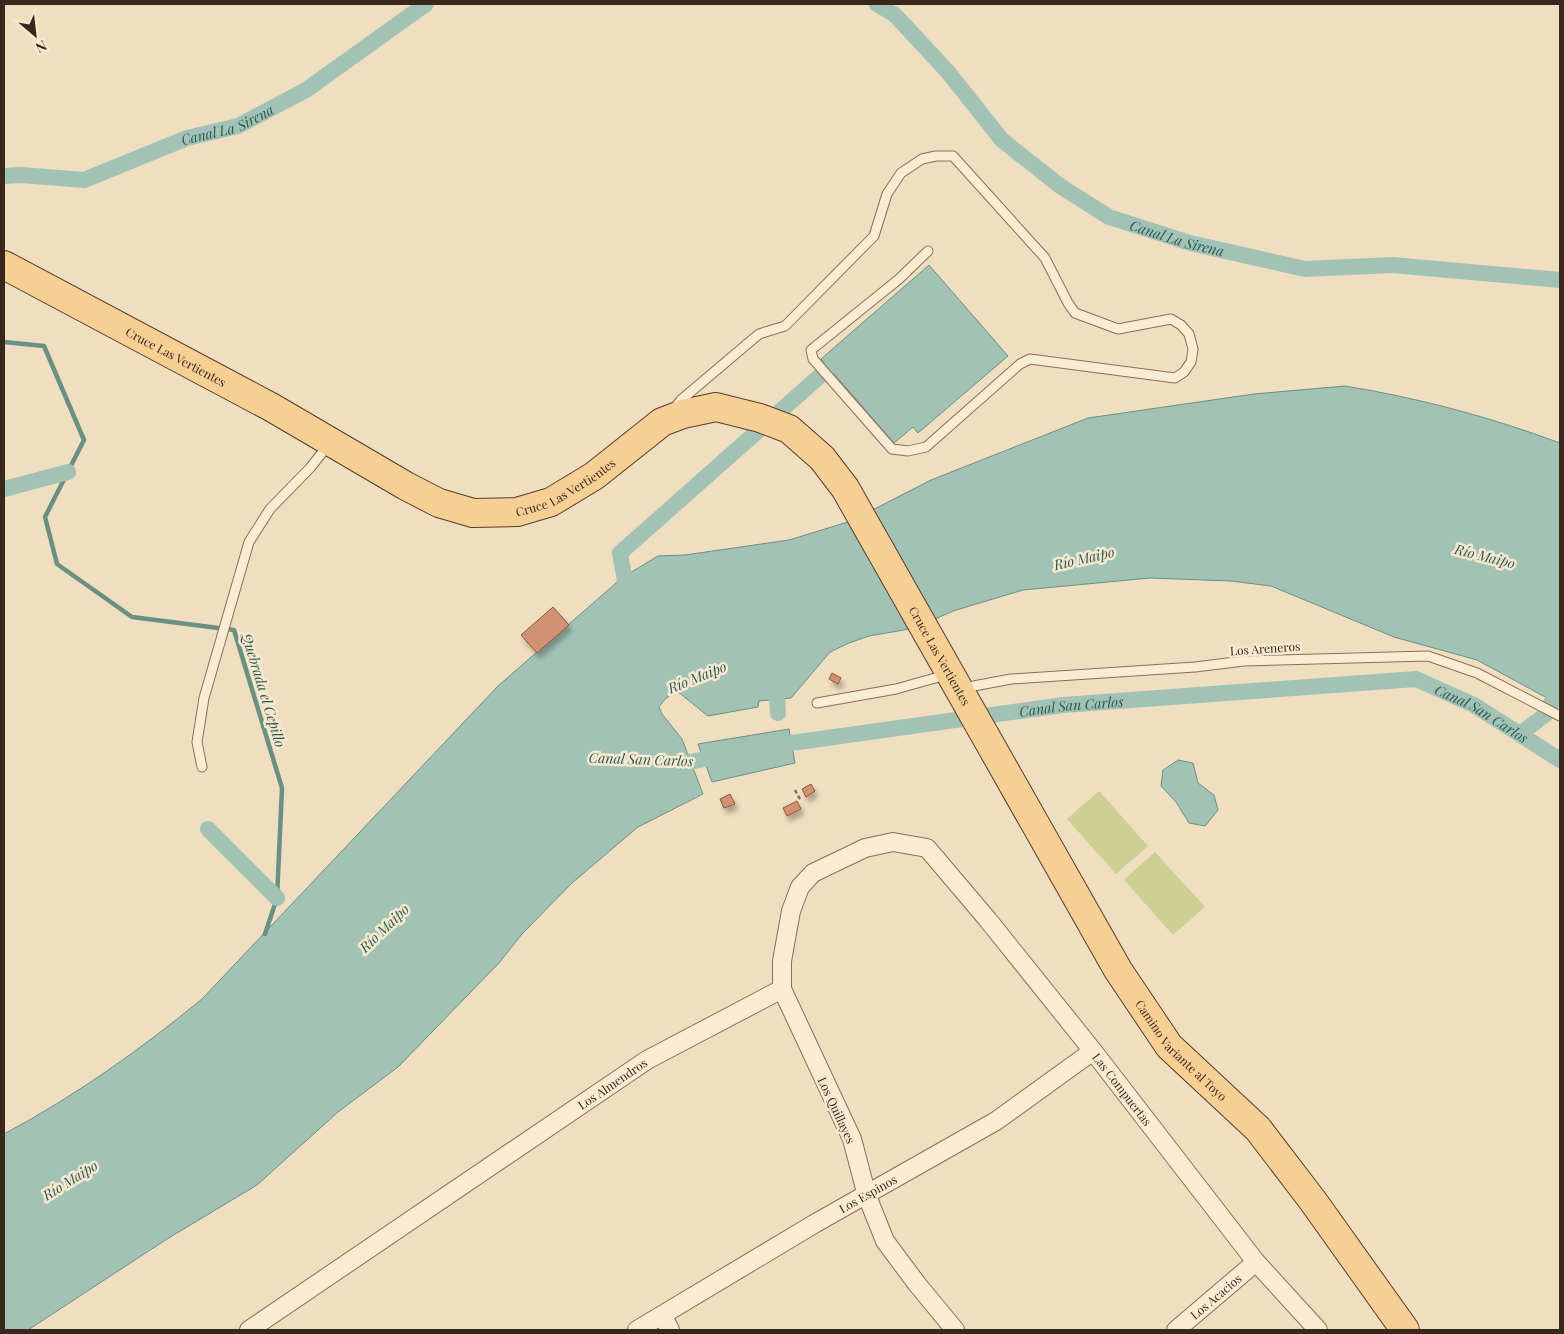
<svg xmlns="http://www.w3.org/2000/svg" width="1564" height="1334" font-family="'Playfair Display',serif">
<style>
.green{fill:#cdcf93}
.water{fill:#a3c2b6;stroke:#6a9083}
.lines{fill:none;stroke-linecap:round;stroke-linejoin:round}
.stream{stroke:#6a9083;stroke-width:4.5}
.canal{stroke:#a3c2b6;stroke-width:16}
.building{fill:#d09273;stroke:#8a543b;filter:url(#shadow)}
.service-casing{stroke:#8a6e57;stroke-width:11}
.minor-casing{stroke:#8a6e57;stroke-width:20}
.primary-casing{stroke:#573c2b;stroke-width:30}
.path{stroke:#8a6e57;stroke-width:2.5;stroke-dasharray:4 2.5;stroke-linecap:butt}
.service{stroke:#faebd3;stroke-width:9}
.minor{stroke:#faebd3;stroke-width:18}
.primary{stroke:#f6cf95;stroke-width:28}
.labels{text-anchor:middle;dominant-baseline:central;stroke-width:5;stroke-linejoin:round;paint-order:stroke}
.street-label{font-size:12px;fill:#39271c;stroke:#f7e8d0}
.water-label{font-size:14px;font-style:italic;fill:#2a5952;stroke:#f7e8d0}
</style>
<defs>
<filter id="shadow"><feDropShadow dx="3" dy="5.5" stdDeviation="2.5" flood-color="#0004"/></filter>
</defs>
<rect width="100%" height="100%" fill="#f0dec0"/>
<g class="green">
<polygon points="1099,791 1148,846 1116,874 1067,819"/>
<polygon points="1155,852 1205,907 1173,935 1124,880"/>
</g>
<g class="water">
<polygon points="929,265 1008,356 918,433 913,427 894,443 821,359"/>
<path d="M1345,386C1419,398 1490,417 1560,443V705L1477,660L1394,637L1271,586L1231,581L1150,578L1023,590L953,611L915,628L869,636L849,643L830,652L791,698L759,701L758,707L708,716L677,691L665,699L659,707L662,714L682,739L703,794L638,827L572,883L522,934L499,963L398,1067L338,1112L257,1185L167,1239L28,1330H4V1134C75,1096 140,1050 202,999L498,686L623,577L658,556L685,555L789,540L851,521L931,480L1088,418L1254,394Z"/>
<polygon points="789,729 795,763 712,782 698,744"/>
<polygon points="1178,760 1193,763 1198,783 1214,795 1218,810 1205,826 1189,823 1176,802 1161,786 1163,770"/>
</g>
<g class="lines">
<polyline class="stream" points="4,342 44,346 84,440 45,517 57,564 132,617 234,630 282,788 277,898 265,934"/>
<g class="canal">
<path id="s1" d="M877,4L895,15L948,72L1002,140L1060,186L1109,217L1190,243L1305,269L1392,265L1560,280"/>
<path id="s2" d="M4,176L21,175L84,180L187,138L238,126L306,90L426,4"/>
<polyline points="4,489 68,472"/>
<polyline points="628,598 620,553 829,368"/>
<polyline points="776,678 778,713"/>
<polyline points="1520,734 1545,715 1553,700 1560,694"/>
<path id="s3" d="M770,746L1063,705L1416,679L1474,705L1560,760"/>
<polyline points="669,761 690,762 724,755"/>
<polyline points="208,829 277,898"/>
</g>
</g>
<g class="building">
<polygon points="553,607 569,625 537,653 521,635"/>
<polygon points="832,673 841,678 838,684 829,679"/>
<polygon points="811,784 815,791 806,797 802,789"/>
<polygon points="730,794 735,804 724,808 720,799"/>
<polygon points="797,801 801,809 787,816 783,808"/>
</g>
<g class="lines">
<g class="service-casing">
<g id="service">
<polyline points="673,410 681,400 759,334 785,326 874,236 887,194 901,173 922,159 936,156 953,156 1045,258 1068,303 1075,313 1118,329 1171,319 1181,325 1189,334 1193,349 1191,362 1184,372 1175,378 1030,359 1020,364 926,447 908,451 892,449 813,359 811,350 899,279 928,251"/>
<polyline points="963,688 1011,679 1195,667 1244,661 1428,656 1477,673 1560,716"/>
<polyline points="817,703 896,689 946,675"/>
<polyline points="202,767 197,742 204,698 249,542 270,509 310,468 329,444"/>
</g>
</g>
<g class="minor-casing">
<g id="minor">
<polyline points="663,1316 670,1330"/>
<path id="s4" d="M249,1330L647,1060L782,989"/>
<path id="s5" d="M637,1330L814,1224L996,1121L1093,1051"/>
<path id="s6" d="M955,1330L917,1284L885,1241L867,1196L852,1139L782,989V961L791,911L800,887L813,873L865,848L893,842L927,848L988,920L1093,1051L1256,1262L1318,1330"/>
<path id="s7" d="M1176,1330L1256,1262"/>
</g>
</g>
<g class="primary-casing">
<g id="primary">
<path id="s8" d="M4,265L271,407L406,486L439,503L473,513L517,512L551,502L594,476L662,422L683,414L716,407L760,418L789,429L822,458L845,488L1118,970L1169,1046L1258,1129L1313,1201L1405,1330"/>
</g>
</g>
<polyline class="path" points="795,790 801,801"/>
<use href="#service" class="service"/>
<use href="#minor" class="minor"/>
<use href="#primary" class="primary"/>
</g>
<g class="labels">
<g class="street-label">
<text stroke="none"><textPath href="#s8" startOffset="195">Cruce Las Vertientes</textPath></text>
<text stroke="none"><textPath href="#s8" startOffset="630">Cruce Las Vertientes</textPath></text>
<text transform="translate(1265 648) rotate(-4)">Los Areneros</text>
<text stroke="none"><textPath href="#s8" startOffset="1155">Cruce Las Vertientes</textPath></text>
<text stroke="none"><textPath href="#s8" startOffset="1619">Camino Variante al Toyo</textPath></text>
<text stroke="none"><textPath href="#s4" startOffset="439">Los Almendros</textPath></text>
<text stroke="none"><textPath href="#s6" startOffset="941">Las Compuertas</textPath></text>
<text transform="translate(837 1110) rotate(65)">Los Quillayes</text>
<text stroke="none"><textPath href="#s5" startOffset="268">Los Espinos</textPath></text>
<text stroke="none"><textPath href="#s7" startOffset="52">Los Acacios</textPath></text>
</g>
<g class="water-label">
<text stroke="none"><textPath href="#s2" startOffset="234">Canal La Sirena</textPath></text>
<text stroke="none"><textPath href="#s1" startOffset="389">Canal La Sirena</textPath></text>
<text transform="translate(1485 556) rotate(14)">Río Maipo</text>
<text transform="translate(1084 558) rotate(-13)">Río Maipo</text>
<text transform="translate(697 677) rotate(-22)">Río Maipo</text>
<text transform="translate(264 690) rotate(73)">Quebrada el Cepillo</text>
<text stroke="none"><textPath href="#s3" startOffset="304">Canal San Carlos</textPath></text>
<text stroke="none"><textPath href="#s3" startOffset="724">Canal San Carlos</textPath></text>
<text transform="translate(641 759) rotate(2)">Canal San Carlos</text>
<text transform="translate(384 928) rotate(-44)">Río Maipo</text>
<text transform="translate(70 1180) rotate(-32)">Río Maipo</text>
</g>
</g>
<rect width="1564" height="1334" fill="none" stroke="#39271c" stroke-width="10"/>
<g transform="translate(35 35) rotate(152)" stroke="#f7e8d0" stroke-width="4" paint-order="stroke">
<path d="M0-4L9 19L0 12L-9 19Z" fill="#39271c"/>
<text y="-8" font-size="14" font-weight="bold" text-anchor="middle" fill="#39271c">N</text>
</g>
</svg>
